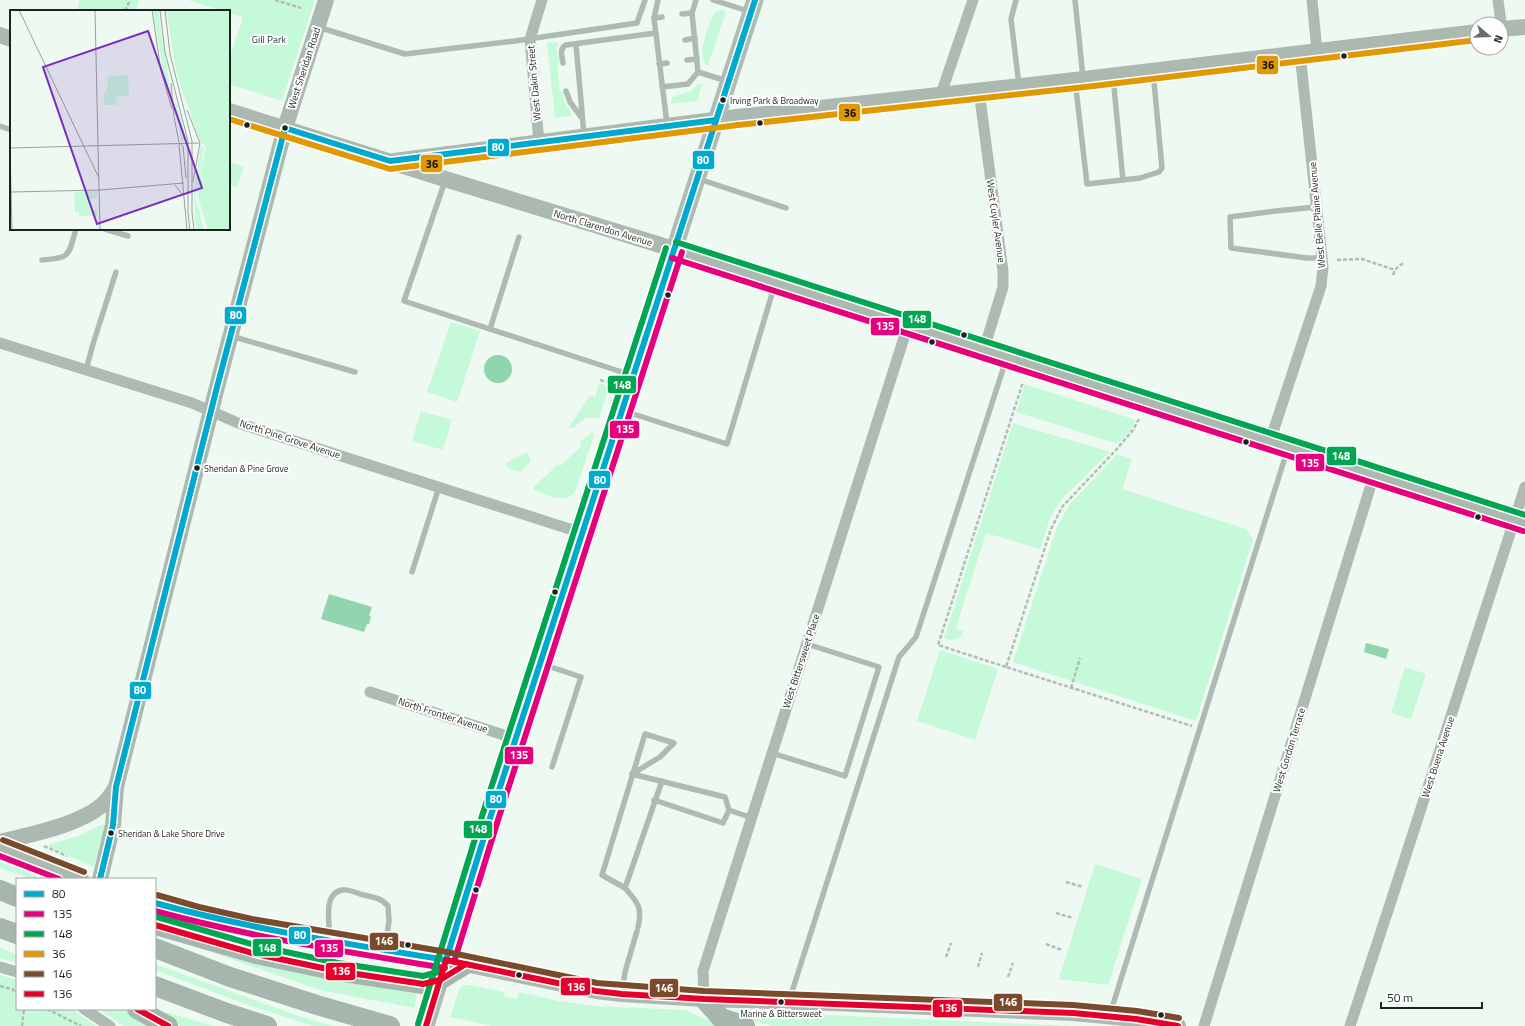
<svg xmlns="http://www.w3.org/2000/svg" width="1525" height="1026" font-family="'Titillium Web',sans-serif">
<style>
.green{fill:#c6f9da}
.water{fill:#91d5ae}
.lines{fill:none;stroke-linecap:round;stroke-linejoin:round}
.path{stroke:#b2bdb6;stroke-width:2.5;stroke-dasharray:4 2;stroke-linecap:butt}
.lane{stroke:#adbbb2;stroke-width:5.5}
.street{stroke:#adbbb2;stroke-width:11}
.secondary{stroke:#acb9b0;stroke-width:16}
.primary{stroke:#adbdb3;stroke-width:17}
.highway{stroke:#a7b6ad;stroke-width:20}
.bus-1-casing{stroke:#fff;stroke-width:9}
.bus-2-casing{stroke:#fff;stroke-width:9}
.bus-3-casing{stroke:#fff;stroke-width:9}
.bus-4-casing{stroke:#fff;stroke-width:9}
.bus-5-casing{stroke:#fff;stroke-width:9}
.bus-6-casing{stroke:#fff;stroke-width:9}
.bus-1{stroke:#00a9ce;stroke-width:6}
.bus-2{stroke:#e5007d;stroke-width:6}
.bus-3{stroke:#00a651;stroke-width:6}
.bus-4{stroke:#e19903;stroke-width:6}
.bus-5{stroke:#7a4b2a;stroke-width:6}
.bus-6{stroke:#e4002b;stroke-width:6}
.bus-dot{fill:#1a231d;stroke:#fff;stroke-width:1.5}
.labels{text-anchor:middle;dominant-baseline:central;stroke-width:4;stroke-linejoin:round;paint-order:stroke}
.bus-label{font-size:9px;fill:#1a231d;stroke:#fff;text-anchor:start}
.park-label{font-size:10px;fill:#153d28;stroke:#fff}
.street-label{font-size:10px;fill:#1a231d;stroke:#fff}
.inset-road{fill:none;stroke:#99a39c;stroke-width:1}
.view{fill:#7b2cbf;fill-opacity:0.15;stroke:#7b2cbf;stroke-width:2}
.inset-edge{fill:none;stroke:#1a231d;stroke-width:2}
.line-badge{stroke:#fff;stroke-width:1.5}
.badge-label{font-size:11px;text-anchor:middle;font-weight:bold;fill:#fff}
.pale-badge-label{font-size:11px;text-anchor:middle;font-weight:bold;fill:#111}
</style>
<rect width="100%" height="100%" fill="#eef9f1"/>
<g class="green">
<polygon points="80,0 139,0 136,11 76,11"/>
<polygon points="188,0 315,0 282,101 229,84 229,61 243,17 229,13 229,11 223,11"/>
<path d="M721,10L726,11L708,66C694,58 709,24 714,13Z"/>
<path d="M560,42L558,43L556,49L560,63L557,64L560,92H563C564,95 563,100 565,103C568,108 571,110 571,116L555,118L547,43Z"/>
<polygon points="698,84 702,84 697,101 671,104 672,97 691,91"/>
<polygon points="232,163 244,167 237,187 229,184 229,174"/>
<polygon points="451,322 480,331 457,402 427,392"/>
<polygon points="599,383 609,387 599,418 586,418 574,427 572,428 569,427 590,395 595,397"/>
<polygon points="1025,384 1136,420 1130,431 1118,444 1016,412"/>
<polygon points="421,411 452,420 443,450 412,441"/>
<polygon points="1013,423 1110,452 1062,499 1050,518 1040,549 986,533 956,628 963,631 961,637 950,640 944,638"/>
<path d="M592,432L594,434V435L576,490C567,506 547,495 534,490L533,488L535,486L558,464L560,466L581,447L580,443L581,441Z"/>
<polygon points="527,452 531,461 520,472 508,468 506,463"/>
<polygon points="1117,454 1132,459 1122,489 1246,529 1253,539 1196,721 1013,662 1057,527 1070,504"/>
<polygon points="940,650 998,669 975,740 917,721"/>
<polygon points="1405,667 1426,674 1411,719 1391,713"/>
<polygon points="103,824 105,825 94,867 49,847 49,845 78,836"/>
<polygon points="0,862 38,876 36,879 32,879 0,868"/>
<polygon points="1095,864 1142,879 1108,985 1059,979"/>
<polygon points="182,942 416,992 416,1001 414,1008 320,990"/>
<polygon points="0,947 17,955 17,963 0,958"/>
<polygon points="155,964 302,1017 334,1026 313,1026 248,1005 155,970"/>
<polygon points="0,975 17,980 17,1009 71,1009 96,1026 0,1026"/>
<polygon points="463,985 469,985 505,992 504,996 517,999 519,992 558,1001 596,1006 685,1010 721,1026 492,1026 450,1017 460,988"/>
<polygon points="99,1009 122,1009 154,1026 123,1026"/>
<polygon points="155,1009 214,1026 180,1026 154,1012"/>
<polygon points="738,1011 1072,1026 773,1026 735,1016 733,1012"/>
</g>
<g class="water">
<circle cx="498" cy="369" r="14"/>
<polygon points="329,594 372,607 369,616 371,616 369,624 367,624 364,632 321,619"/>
<polygon points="1366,643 1389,649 1386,659 1364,652"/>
</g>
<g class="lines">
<g class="path">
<polyline points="275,0 301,8"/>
<polyline points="125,11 130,0"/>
<polyline points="1337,260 1362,259 1395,270"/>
<path d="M1393,275C1396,268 1397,266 1405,263"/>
<polyline points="600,380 612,384"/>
<polyline points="1139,419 1133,430 1116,450 1062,507 1051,529 1006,667 1192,726"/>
<polyline points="1006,667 938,645 1023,382"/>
<polyline points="1071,688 1080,658"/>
<polyline points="44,846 67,856"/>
<polyline points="1066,882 1083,887"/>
<polyline points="1056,913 1073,918"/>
<polyline points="1046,944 1062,950"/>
<polyline points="946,957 951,943"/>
<polyline points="978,967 982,953"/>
<polyline points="1008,977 1013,963"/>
<polyline points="0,986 12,989 17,992"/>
<polyline points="47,1009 81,1026"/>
<polyline points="22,1026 24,1009"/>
</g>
<g class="lane">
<polyline points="658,0 654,18 667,124"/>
<polyline points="696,0 692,13 698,72 727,81"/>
<polyline points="713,0 748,11"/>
<polyline points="1016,0 1011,19 1019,85"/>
<polyline points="1075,0 1083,77"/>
<polyline points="682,14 692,13"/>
<polyline points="654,18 662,17"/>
<polyline points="318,27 405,54 515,41 637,23 645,0"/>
<polyline points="685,40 695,38"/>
<polyline points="576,44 584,135"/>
<polyline points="687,60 697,59"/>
<path d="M563,63C562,56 559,49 566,45L656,33"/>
<polyline points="659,64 667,63"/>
<polyline points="1113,77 1123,180"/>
<polyline points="1075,80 1087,184 1140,178 1159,172 1162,168 1153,71"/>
<polyline points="662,87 688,84 698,72"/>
<polyline points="566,91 570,102 582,118"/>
<polyline points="0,126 11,130"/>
<polyline points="699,179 786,208"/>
<polyline points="445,181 404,301 631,375"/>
<polyline points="1316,207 1276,211 1230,217 1231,248 1307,258 1322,258"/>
<polyline points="105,229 128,236"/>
<path d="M42,260C72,258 68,255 76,229"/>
<polyline points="490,329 519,237"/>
<polyline points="231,336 355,372"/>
<polyline points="86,370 93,344 116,272"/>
<polyline points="624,411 727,444 775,284"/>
<polyline points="412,572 439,487"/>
<polyline points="542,664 581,677 552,767"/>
<polyline points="772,753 845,776 879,667 807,644"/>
<polyline points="632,774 725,797 729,810 723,823 654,800"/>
<polyline points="729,810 752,818"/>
<polyline points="625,888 602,875 645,734 674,743 660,757 632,774"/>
<path d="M638,927C643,907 637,902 625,888L662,781"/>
<path d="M330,940C330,925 322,894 342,890C349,889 357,893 363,895C372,897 382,898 388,906L389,921L385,948"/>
<polyline points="622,993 625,972 637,931"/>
<polyline points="789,1001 899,657 916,637 1007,357"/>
<polyline points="1110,1014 1288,448"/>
</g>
<g class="street">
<polyline points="1312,0 1317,51"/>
<polyline points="1498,0 1502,29"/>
<polyline points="979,91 1003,272 1003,287 984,349"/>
<polyline points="941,94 973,0"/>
<polyline points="539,143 530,39 542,0"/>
<polyline points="0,343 192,403 238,423 582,533"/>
<polyline points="1270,441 1321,286 1323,267 1300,54"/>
<polyline points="370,692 516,739"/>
<polyline points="0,967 17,972"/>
<polyline points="704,999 703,971 908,325"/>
<polyline points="84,1009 110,1026"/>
<polyline points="1204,1026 1374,475"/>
<polyline points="1350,1026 1394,892 1525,487"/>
</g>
<g class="secondary">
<polyline points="1501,29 1525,27"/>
<polyline points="0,35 11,39"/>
<polyline points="229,111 445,179 657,244 1525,523"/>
<polyline points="394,161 737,117 1084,79 1477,32"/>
<path d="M0,842C31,834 76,826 101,806C107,801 112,794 116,787"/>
<polyline points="0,847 81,879"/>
<polyline points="100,879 113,825 116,787 216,391 285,128 326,0"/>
<polyline points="155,903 197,915 250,927 446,960 596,991 622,994 704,999 833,1003 1073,1013 1136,1019 1178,1026"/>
</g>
<polyline class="primary" points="426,1026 490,818 755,0"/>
<g class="highway">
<polyline points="0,890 17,897"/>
<polyline points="155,925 256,954 337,971 423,984 440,980 466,964"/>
<polyline points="0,928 17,934"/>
<polyline points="155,948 230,977 317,1005 390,1026"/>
<polyline points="155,986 227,1013 267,1026"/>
<polyline points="704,999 721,1018 745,1026"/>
<polyline points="137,1009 168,1026"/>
</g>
<g class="bus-1-casing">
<g id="bus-1">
<polyline points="285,128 390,161 716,120"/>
<polyline points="100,879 113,825 116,787 216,391 285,128"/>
<path d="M155,903C251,929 348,944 446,960"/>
<polyline points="446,960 490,818 755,0"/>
</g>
</g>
<g class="bus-2-casing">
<g id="bus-2">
<polyline points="672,258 1523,531"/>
<polyline points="0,856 59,879"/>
<path d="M155,911C250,937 347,952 445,968"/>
<polyline points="454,962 498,820 682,252"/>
</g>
</g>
<g class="bus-3-casing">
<g id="bus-3">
<polyline points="676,242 1525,515"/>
<polyline points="157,917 258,946 338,963 423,976 438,972"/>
<polyline points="418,1024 482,816 666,248"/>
</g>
</g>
<g class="bus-4-casing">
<polyline id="bus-4" points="229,119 390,169 738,125 1085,87 1477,40"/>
</g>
<g class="bus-5-casing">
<g id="bus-5">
<polyline points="3,840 84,872"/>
<polyline points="157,895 199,907 252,919 447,952 597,983 704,991 1073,1005 1137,1011 1179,1018"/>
</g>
</g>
<g class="bus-6-casing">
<g id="bus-6">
<polyline points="155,925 256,954 337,971 423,984 440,980 466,964"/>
<polyline points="137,1009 168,1026"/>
<polyline points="426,1026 446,960 596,991 622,994 704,999 1073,1013 1136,1019 1178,1026"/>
</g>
</g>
<use href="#bus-1" class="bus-1"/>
<use href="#bus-2" class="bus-2"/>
<use href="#bus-3" class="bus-3"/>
<use href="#bus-4" class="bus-4"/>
<use href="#bus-5" class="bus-5"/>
<use href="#bus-6" class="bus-6"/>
</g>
<g class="bus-dot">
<circle cx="1344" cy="56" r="3.5"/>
<circle cx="723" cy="100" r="3.5"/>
<circle cx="760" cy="123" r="3.5"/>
<circle cx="247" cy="125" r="3.5"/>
<circle cx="285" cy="128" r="3.5"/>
<circle cx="668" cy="295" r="3.5"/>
<circle cx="964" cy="335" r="3.5"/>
<circle cx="932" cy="342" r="3.5"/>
<circle cx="1246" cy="442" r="3.5"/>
<circle cx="197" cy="468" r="3.5"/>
<circle cx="1478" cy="517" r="3.5"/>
<circle cx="555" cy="592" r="3.5"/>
<circle cx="111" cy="833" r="3.5"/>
<circle cx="476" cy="890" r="3.5"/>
<circle cx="408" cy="945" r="3.5"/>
<circle cx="519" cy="975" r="3.5"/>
<circle cx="781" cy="1002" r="3.5"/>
<circle cx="1161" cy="1015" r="3.5"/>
</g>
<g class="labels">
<g class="bus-label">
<text x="730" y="100">Irving Park &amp; Broadway</text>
<text x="204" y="468">Sheridan &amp; Pine Grove</text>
<text x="118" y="833">Sheridan &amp; Lake Shore Drive</text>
<text x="781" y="1013" text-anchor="middle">Marine &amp; Bittersweet</text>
</g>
<g class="park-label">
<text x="269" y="39">Gill Park</text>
</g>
<g class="street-label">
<text transform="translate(304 68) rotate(-72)">West Sheridan Road</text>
<text transform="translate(534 83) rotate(-95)">West Dakin Street</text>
<text transform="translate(1317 215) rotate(-95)">West Belle Plaine Avenue</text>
<text transform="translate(996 221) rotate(82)">West Cuyler Avenue</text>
<text transform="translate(603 228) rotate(17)">North Clarendon Avenue</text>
<text transform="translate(290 439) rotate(18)">North Pine Grove Avenue</text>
<text transform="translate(801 661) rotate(-72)">West Bittersweet Place</text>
<text transform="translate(443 715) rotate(18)">North Frontier Avenue</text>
<text transform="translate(1289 750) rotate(-73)">West Gordon Terrace</text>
<text transform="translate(1438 757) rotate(-72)">West Buena Avenue</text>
</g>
</g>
<g transform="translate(10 10)">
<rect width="220" height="220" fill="#eef9f1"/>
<path d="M143,0H148L164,102L153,61ZM156,0H220V220H198L188,187L187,176L196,137L190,131L167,65ZM118,65L119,86L103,87L94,83L97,81L98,66ZM164,83L174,120L175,132L171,131ZM94,84L106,88L107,94H119L94,95ZM191,135L194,139L185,186L194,220H186L184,181ZM87,181V188L80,189V200H87V206H69V202H65L64,182Z" fill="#c6f9da"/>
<path class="inset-road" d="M9,0L89,168M85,0L88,136M142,0L151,61L162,99M150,0L155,42L178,131V203L180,220M155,0L160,44L182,131V202L184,220M161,73L164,106M177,100L190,133L183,172M164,107L169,132M169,132L173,136L176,168M169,134L177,220M88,136L90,220M0,138L2,220M0,138L190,133M165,175L173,185M1,182L90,180L174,173"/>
<path class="view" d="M138,21L192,178L87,214L33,57Z"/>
<rect width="220" height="220" class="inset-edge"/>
</g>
<g class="line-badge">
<rect x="1256" y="55" width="23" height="20" rx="4" fill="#e19903"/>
<rect x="838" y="103" width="23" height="19" rx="4" fill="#e19903"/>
<rect x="487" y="138" width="23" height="19" rx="4" fill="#00a9ce"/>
<rect x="692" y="150" width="23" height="20" rx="4" fill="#00a9ce"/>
<rect x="420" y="154" width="23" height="19" rx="4" fill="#e19903"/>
<rect x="224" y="306" width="23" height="19" rx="4" fill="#00a9ce"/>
<rect x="902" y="310" width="30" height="19" rx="4" fill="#00a651"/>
<rect x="870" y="317" width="30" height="19" rx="4" fill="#e5007d"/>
<rect x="607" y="375" width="30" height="19" rx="4" fill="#00a651"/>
<rect x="609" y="420" width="31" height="19" rx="4" fill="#e5007d"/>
<rect x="1326" y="446" width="31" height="20" rx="4" fill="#00a651"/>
<rect x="1295" y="453" width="30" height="19" rx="4" fill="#e5007d"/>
<rect x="588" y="470" width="23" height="19" rx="4" fill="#00a9ce"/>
<rect x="129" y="681" width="23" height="19" rx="4" fill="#00a9ce"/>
<rect x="504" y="746" width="30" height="19" rx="4" fill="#e5007d"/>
<rect x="485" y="790" width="22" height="19" rx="4" fill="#00a9ce"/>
<rect x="463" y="820" width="30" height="19" rx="4" fill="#00a651"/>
<rect x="288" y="926" width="23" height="19" rx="4" fill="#00a9ce"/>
<rect x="369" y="932" width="30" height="19" rx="4" fill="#7a4b2a"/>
<rect x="252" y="938" width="30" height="19" rx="4" fill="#00a651"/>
<rect x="314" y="939" width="30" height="19" rx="4" fill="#e5007d"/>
<rect x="325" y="962" width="31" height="19" rx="4" fill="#e4002b"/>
<rect x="560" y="977" width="31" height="19" rx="4" fill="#e4002b"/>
<rect x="649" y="978" width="30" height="20" rx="4" fill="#7a4b2a"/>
<rect x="993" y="993" width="30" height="19" rx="4" fill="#7a4b2a"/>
<rect x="932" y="999" width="31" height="19" rx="4" fill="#e4002b"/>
</g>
<g class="badge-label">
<text x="498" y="151">80</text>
<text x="703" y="164">80</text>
<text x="236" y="319">80</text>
<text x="917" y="323">148</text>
<text x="885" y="330">135</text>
<text x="622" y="389">148</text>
<text x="625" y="433">135</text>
<text x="1341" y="460">148</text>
<text x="1310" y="467">135</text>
<text x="600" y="484">80</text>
<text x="140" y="694">80</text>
<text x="519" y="759">135</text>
<text x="496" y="803">80</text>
<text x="478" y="833">148</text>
<text x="300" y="939">80</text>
<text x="384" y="945">146</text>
<text x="267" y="952">148</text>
<text x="329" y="952">135</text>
<text x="341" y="975">136</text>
<text x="576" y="991">136</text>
<text x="664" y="992">146</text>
<text x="1008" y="1006">146</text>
<text x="948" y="1012">136</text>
</g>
<g class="pale-badge-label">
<text x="1268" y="69">36</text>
<text x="850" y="117">36</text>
<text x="432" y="168">36</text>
</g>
<rect x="16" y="878" width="140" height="132" fill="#ffffff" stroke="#a3a7a5"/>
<rect x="24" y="891" width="20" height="6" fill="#00a9ce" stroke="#a3a7a5"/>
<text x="52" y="898" font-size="12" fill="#1a231d">80</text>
<rect x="24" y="911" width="20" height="6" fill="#e5007d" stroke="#a3a7a5"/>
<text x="52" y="918" font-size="12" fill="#1a231d">135</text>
<rect x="24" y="931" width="20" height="6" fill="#00a651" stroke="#a3a7a5"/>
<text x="52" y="938" font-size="12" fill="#1a231d">148</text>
<rect x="24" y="951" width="20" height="6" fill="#e19903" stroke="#a3a7a5"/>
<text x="52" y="958" font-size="12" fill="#1a231d">36</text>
<rect x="24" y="971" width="20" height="6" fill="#7a4b2a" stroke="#a3a7a5"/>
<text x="52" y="978" font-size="12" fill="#1a231d">146</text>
<rect x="24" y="991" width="20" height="6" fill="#e4002b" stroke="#a3a7a5"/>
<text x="52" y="998" font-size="12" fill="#1a231d">136</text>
<g transform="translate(1489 36) rotate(109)"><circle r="19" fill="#ffffff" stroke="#a3a7a5"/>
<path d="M0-3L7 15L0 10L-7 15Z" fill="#646e67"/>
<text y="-6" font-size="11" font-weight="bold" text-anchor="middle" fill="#1a231d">N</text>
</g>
<path d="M1381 1002v6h101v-6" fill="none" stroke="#1a231d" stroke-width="2"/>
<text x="1387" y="1002" font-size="12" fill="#1a231d" stroke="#ffffff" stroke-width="3" paint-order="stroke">50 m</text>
</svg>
